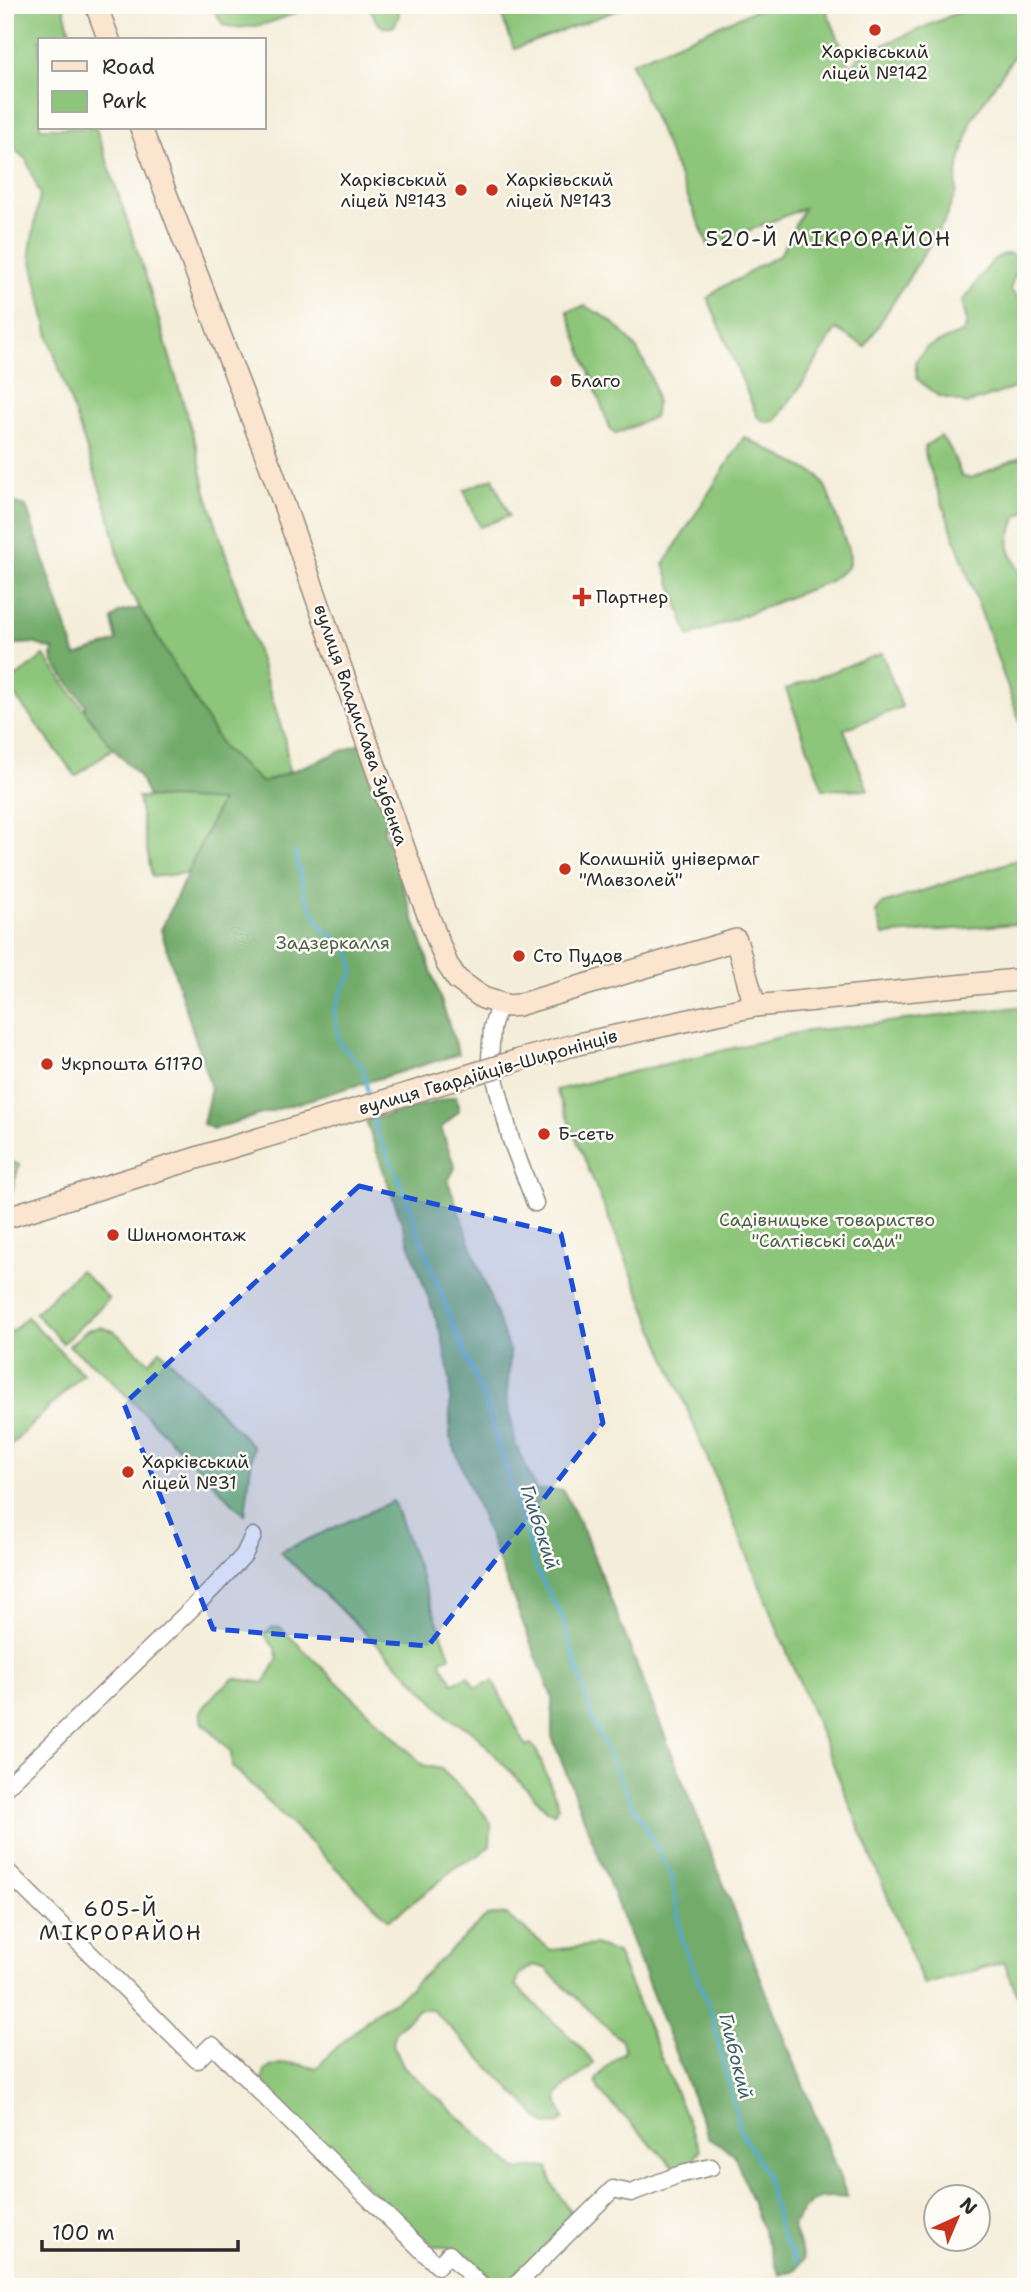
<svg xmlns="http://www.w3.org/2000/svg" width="1031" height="2292" font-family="'Shantell Sans',sans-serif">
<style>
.green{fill:#8dc67a;stroke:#5c7852;stroke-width:2}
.forest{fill:#72ab6a;stroke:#4e6b4a;stroke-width:2}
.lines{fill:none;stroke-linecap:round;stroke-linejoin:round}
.stream{stroke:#52aacf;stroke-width:3.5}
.street-casing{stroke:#908c82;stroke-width:19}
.secondary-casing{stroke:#908c82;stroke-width:24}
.street{stroke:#fff;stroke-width:16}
.secondary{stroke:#fce5cf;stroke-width:21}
.secondary-bridge-casing{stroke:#908c82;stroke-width:24;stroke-linecap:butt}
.secondary-bridge{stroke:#fce5cf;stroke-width:21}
.marked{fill:#1d4ed8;fill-opacity:0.2;stroke:#1d4ed8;stroke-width:5;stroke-dasharray:14 9;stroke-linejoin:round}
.poi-dot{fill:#c8321e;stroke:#fdfcf7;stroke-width:2.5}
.labels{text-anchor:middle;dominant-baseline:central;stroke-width:5;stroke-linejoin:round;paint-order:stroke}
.poi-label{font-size:18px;fill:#2b2b2b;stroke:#fdfcf7;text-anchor:start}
.street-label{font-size:18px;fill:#2b2b2b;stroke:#fdfcf7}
.park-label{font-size:18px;fill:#4d6147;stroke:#fdfcf7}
.water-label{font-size:19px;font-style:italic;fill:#3b5e6d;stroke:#fdfcf7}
.quarter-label{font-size:21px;letter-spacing:2px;fill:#2b2b2b;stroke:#fdfcf7}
</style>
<rect width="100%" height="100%" fill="#fdfcf7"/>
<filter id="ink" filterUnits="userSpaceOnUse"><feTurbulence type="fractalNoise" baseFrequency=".0143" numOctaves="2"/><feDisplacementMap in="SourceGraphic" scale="14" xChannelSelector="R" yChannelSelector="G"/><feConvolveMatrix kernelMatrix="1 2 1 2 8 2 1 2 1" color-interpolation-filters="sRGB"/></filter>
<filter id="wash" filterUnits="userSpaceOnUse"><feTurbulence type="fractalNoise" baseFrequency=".00686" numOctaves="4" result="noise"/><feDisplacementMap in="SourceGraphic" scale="28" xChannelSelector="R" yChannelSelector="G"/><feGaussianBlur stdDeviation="1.57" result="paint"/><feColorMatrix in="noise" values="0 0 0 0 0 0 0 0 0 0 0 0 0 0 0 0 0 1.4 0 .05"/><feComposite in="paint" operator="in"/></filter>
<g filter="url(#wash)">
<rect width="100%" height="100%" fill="#f4edd9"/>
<g class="green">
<polygon points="5,5 63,5 72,40 40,40 40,128 96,128 146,277 197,449 205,489 284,736 294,803 263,784 224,749 125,583 109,515 50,341 30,252 40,194 26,159 5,141"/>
<path d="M211,5H315C287,16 252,34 223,25Z"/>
<polygon points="369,5 400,5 398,19 393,27 383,27 376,21"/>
<polygon points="498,5 631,5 514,49"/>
<polygon points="767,5 824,5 851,68 860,55 975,5 1026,5 1026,48 1018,50 972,119 957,172 956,192 944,222 865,347 836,329 803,383 775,421 765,422 757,416 708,298 721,287 739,279 755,268 780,255 804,208 709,247 631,63"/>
<polygon points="1004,254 1011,254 1019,262 1010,290 1026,305 1026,384 967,404 937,395 917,379 915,362 927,347 964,332 967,321 962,302 993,260"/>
<path d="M585,306C593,311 602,314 609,320C634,337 664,386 654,417L616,434L610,429L567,311Z"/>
<polygon points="940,436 950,448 962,477 971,478 1026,455 1026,512 1016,517 1010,537 1009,549 1026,587 1026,733 1024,733 924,452 925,446"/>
<polygon points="744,437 818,475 827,490 850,555 848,567 830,581 689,637 664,564"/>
<polygon points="493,478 509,516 480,527 464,490"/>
<polygon points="882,653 902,707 844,729 868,790 823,789 786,689"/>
<polygon points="44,656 113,748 76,776 6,684"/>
<polygon points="138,797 221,800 187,873 152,877"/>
<polygon points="1026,857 1026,923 883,935 876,912 882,904"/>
<polygon points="1026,1006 1026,2016 1004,1962 924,1985 556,1090 801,1032"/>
<polygon points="12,1162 19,1165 10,1199 5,1200 5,1165"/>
<polygon points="80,1270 109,1299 63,1343 35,1313"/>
<polygon points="27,1317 83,1374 5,1451 5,1338"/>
<polygon points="100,1327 114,1331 149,1362 160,1350 253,1446 245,1515 102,1371 69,1346 87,1330"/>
<polygon points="393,1501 450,1656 440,1661 453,1683 468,1676 475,1688 493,1681 526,1746 531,1744 537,1752 559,1806 554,1812 547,1810 473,1732 450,1719 404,1670 280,1552"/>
<polygon points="272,1627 281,1628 423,1765 441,1769 474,1801 491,1823 490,1846 478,1856 457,1866 433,1887 389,1920 232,1766 231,1752 203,1723 200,1712 215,1694 234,1678 264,1683 278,1659 275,1648 264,1634"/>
<path d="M505,1914L551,1950L595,1945L617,1953L700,2150L689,2165L676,2169L599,2091L596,2080L606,2067L625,2051L622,2041L545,1968L533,1965L519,1975L516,1985C540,2013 572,2034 593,2063C583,2078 562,2082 557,2099L564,2118L558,2124L546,2125L432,2009H419L395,2032L393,2045L404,2067L518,2171L538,2167L548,2168L553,2185L571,2213L549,2242L507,2282L495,2283C472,2259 467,2245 431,2247L285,2108L262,2081L265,2070C282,2060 297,2062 316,2069L332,2052L379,2009L398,1999L487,1916Z"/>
</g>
<g class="forest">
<polygon points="5,500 26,506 76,656 117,641 112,620 119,612 140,608 224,749 262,783 367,741 389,804 384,830 459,1054 213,1129 203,1124 211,1088 161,930 221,801 148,797 139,776 113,748 85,711 85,704 53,662 52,655 54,650 33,643 5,645"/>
<path d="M456,1096L459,1111L441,1128L455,1168L448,1181L510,1353L507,1398L516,1445L536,1490H563L584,1532L848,2198C813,2194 813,2198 792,2225L804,2259L795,2270L780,2275L734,2154L709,2139L552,1737V1697L450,1437V1380L442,1337L366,1121Z"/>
</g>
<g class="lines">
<g class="stream">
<polyline points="295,852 305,896 323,930 343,943 351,955 354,972 345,985 334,1011 340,1044 363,1067 369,1097"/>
<polyline points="372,1111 377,1133 399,1179 449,1315 486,1404 537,1571 562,1617 592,1718 625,1790 672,1876 682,1941 710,2008 740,2130 765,2172 781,2234 797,2262"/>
</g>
</g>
</g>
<g filter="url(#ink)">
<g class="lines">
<g class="street-casing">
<g id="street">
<polyline points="499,1004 492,1028 490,1059 511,1140 535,1203"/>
<polyline points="5,1788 212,1589 244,1555 253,1536"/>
<polyline points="5,1869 197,2060 212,2045 438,2266 449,2254 482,2287"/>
<polyline points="514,2287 613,2189 631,2193 678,2175 711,2167"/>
</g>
</g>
<g class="secondary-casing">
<g id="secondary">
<polyline points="96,5 109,40"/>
<polyline points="141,128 274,476 420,894 447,964 457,979 483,998 508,1006 518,1005 736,940 755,1006"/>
<polyline points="519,1060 578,1044 755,1006 1026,979"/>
<polyline points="5,1218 219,1151"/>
</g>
</g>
<use href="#street" class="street"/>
<use href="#secondary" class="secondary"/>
<g class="secondary-bridge-casing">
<polyline id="secondary-bridge" points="219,1151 519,1060"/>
</g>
<use href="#secondary-bridge" class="secondary-bridge"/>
</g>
</g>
<path class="marked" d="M359,1186L561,1234L603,1423L428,1646L213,1629L124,1404Z"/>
<g class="poi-dot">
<circle cx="875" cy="30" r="7"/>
<circle cx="461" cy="190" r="7"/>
<circle cx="492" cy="190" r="7"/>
<circle cx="556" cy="381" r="7"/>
<path d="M578.5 586.5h7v7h7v7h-7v7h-7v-7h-7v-7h7z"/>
<circle cx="565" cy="869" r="7"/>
<circle cx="519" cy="956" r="7"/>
<circle cx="47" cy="1064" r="7"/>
<circle cx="544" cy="1134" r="7"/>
<circle cx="113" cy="1235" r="7"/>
<circle cx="128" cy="1472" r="7"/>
</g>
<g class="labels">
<g class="poi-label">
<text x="875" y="52" text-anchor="middle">Харківський<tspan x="875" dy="21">ліцей №142</tspan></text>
<text x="447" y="180" text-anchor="end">Харківський<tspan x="447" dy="21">ліцей №143</tspan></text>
<text x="506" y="180">Харківьский<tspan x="506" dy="21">ліцей №143</tspan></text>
<text x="570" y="381">Благо</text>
<text x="596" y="597">Партнер</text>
<text x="579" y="859">Колишній універмаг<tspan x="579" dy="21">"Мавзолей"</tspan></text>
<text x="533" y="956">Сто Пудов</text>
<text x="61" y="1064">Укрпошта 61170</text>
<text x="558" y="1134">Б-сеть</text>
<text x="127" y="1235">Шиномонтаж</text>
<text x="142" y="1462">Харківський<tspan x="142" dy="21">ліцей №31</tspan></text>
</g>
<g class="street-label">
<text transform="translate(361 725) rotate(71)">вулиця Владислава Зубенка</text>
<text transform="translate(488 1072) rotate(-16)">вулиця Гвардійців-Широнінців</text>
</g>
<g class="park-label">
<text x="333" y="943">Задзеркалля</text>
<text x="827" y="1220">Садівницьке товариство<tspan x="827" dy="21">"Салтівські сади"</tspan></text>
</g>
<g class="water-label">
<text transform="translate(540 1527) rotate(72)">Глибокий</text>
<text transform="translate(736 2056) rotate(76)">Глибокий</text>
</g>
<g class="quarter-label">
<text x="829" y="239">520-Й МІКРОРАЙОН</text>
<text x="121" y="1909">605-Й<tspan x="121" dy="24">МІКРОРАЙОН</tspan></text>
</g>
</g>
<rect width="1031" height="2292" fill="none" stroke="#fdfcf7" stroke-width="28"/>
<rect x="38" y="38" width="228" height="91" fill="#fdfcf7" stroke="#a9a8a5" stroke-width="2"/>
<rect x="52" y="61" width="35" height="10" fill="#fce5cf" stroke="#a9a8a5" stroke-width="2"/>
<text x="102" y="74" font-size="21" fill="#2b2b2b">Road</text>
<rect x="52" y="91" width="35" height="21" fill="#8dc67a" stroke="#a9a8a5" stroke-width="2"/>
<text x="102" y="108" font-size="21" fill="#2b2b2b">Park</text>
<g transform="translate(957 2218) rotate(44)"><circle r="33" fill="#fdfcf7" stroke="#a9a8a5" stroke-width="2"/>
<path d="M0-5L12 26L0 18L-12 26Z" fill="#c8321e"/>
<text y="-10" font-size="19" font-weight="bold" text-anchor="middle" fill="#2b2b2b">N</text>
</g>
<path d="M42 2240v10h196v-10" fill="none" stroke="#2b2b2b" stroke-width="3.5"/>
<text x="52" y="2240" font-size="21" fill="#2b2b2b" stroke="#fdfcf7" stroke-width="5" paint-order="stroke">100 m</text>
</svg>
